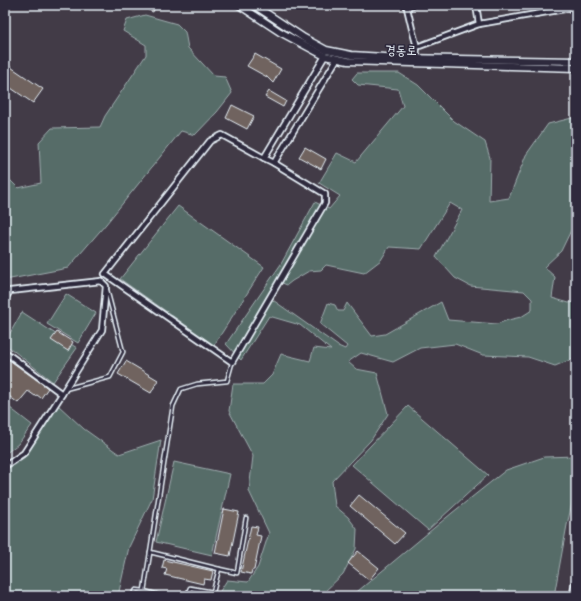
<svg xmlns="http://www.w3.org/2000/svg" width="581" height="601" font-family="'Gochi Hand','Poor Story',sans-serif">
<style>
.green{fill:#566c67;stroke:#9faeb0;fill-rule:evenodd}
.building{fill:#6f635e;stroke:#e8f1f8}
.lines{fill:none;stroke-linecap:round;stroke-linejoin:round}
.service-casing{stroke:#e8f1f8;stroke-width:5.5}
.minor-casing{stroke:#e8f1f8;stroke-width:8}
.tertiary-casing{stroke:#e8f1f8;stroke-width:9}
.service{stroke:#2f2a3d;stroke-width:2.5}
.minor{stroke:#2f2a3d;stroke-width:4.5}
.tertiary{stroke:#2f2a3d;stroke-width:6}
.labels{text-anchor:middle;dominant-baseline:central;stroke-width:3.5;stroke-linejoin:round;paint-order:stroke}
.street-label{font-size:13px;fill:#e8f1f8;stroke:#2f2a3d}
</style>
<rect width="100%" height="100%" fill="#423b47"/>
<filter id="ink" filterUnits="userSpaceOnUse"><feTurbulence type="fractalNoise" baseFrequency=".025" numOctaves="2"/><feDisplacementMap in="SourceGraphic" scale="8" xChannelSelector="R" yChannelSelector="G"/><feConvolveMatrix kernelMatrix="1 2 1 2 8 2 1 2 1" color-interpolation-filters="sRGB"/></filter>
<g filter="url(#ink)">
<g class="green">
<polygon points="145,15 177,24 185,32 188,48 214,76 225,77 232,93 217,112 195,135 181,131 106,224 68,268 5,280 5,175 18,188 41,183 39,142 52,128 100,127 105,116 146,55 146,45 123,31 127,20"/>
<path d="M357,73H399L418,85L454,121L485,142L490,158L489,201L509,198L526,155L548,124L576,117V220L561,251L544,267L555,277L552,298L569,303L576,301V356L575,358L555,366L528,357L483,355L455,344L420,348L393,362L361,353L348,362L356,369L377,373L388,414L371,440L332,481L335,506L348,517L357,529L356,549L343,574L322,594L325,596H217L227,580L248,582L258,567L269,533L249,491L253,456L229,411L233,384H263L272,375L281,354L310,361L314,348L331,350L300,325L269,316L241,360L226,344L281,264L315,202L329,209L340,196L319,183L337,153L356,162L403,106L398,89L358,85L352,79ZM450,203L462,210L436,257L455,278L470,286L524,291L532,299V310L521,317L508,320L497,324L448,320L441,302L385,334L372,336L347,303L343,311H338L335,305L328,303L320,324L347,346L345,349L338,346L270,298L280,282L287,285L292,281L309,271L321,270L326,265L364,273L381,260L389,247L421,249Z"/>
<polygon points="178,206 264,267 214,345 120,279"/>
<polygon points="66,294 96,313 78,343 47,324"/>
<polygon points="22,312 77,348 53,382 5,344 5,342"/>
<polygon points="5,404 32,425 18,444 5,454"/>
<polygon points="58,405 84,429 119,454 161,440 152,499 129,547 118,596 5,596 5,471 25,457"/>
<polygon points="408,406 488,475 428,530 352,465"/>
<polygon points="576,456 576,486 567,525 554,596 352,596 452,513 506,470 544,457"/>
<polygon points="174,462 230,474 212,555 156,542"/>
</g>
<g class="building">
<polygon points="137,5 156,5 153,12"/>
<polygon points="255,54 281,69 273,83 267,77 247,66"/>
<polygon points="5,63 43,89 33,103 5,84"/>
<polygon points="269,91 286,101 283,107 265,97"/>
<polygon points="232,105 254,116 247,129 226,118"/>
<polygon points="305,147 326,159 321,169 299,157"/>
<polygon points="57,332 73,342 68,351 51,340"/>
<polygon points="5,357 48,388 41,398 37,395 35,396 28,391 18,403 5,393"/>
<polygon points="126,361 158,380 151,393 118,374"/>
<polygon points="359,495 405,533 395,544 350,506"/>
<polygon points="224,509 239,512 230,556 215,553"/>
<polygon points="251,526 258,527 256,535 261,536 254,570 252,570 251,574 241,572"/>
<polygon points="358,551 379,568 369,580 348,563"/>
<polygon points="164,560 213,571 211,580 204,579 203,584 165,575 167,569 162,568"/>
</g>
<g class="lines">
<g class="service-casing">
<g id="service">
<polyline points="407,5 407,8 418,5"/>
<polyline points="65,389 110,377 123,352 107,290"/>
<polyline points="150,552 219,569 213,592 190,588 187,596"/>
<polyline points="219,569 237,573 246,518"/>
<polyline points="133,596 136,590 144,591"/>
<polyline points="162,596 144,591 173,406 181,389 197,384 227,381 232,363"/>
</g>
</g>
<g class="minor-casing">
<g id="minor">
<polyline points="476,5 479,24"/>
<polyline points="407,8 412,29 417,47"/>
<polyline points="325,56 264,158 274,163 337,59"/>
<polyline points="416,58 417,47 479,24 576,7"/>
<polyline points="264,158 222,135 210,141 105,274 232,362 325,203 325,194 274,163"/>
<polyline points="5,299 10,291 101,281"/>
<polyline points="5,352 62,394 102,330 106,286 101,281"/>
<polyline points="5,466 24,453 62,394"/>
</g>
</g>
<g class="tertiary-casing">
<g id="tertiary">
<polyline points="239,5 280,32 325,56 348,61 576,68"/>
<polyline points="254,5 304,38 326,50 351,55 401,58 576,61"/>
<polyline points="573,596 576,580"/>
</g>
</g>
<use href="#service" class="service"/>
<use href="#minor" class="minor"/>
<use href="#tertiary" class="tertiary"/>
</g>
</g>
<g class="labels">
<g class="street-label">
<text transform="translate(401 52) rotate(1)">경동로</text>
</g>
</g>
<rect width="581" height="601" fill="none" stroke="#2f2a3d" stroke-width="20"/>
<rect x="10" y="10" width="561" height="581" fill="none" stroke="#e8f1f8" stroke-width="1.5" filter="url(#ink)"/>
</svg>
